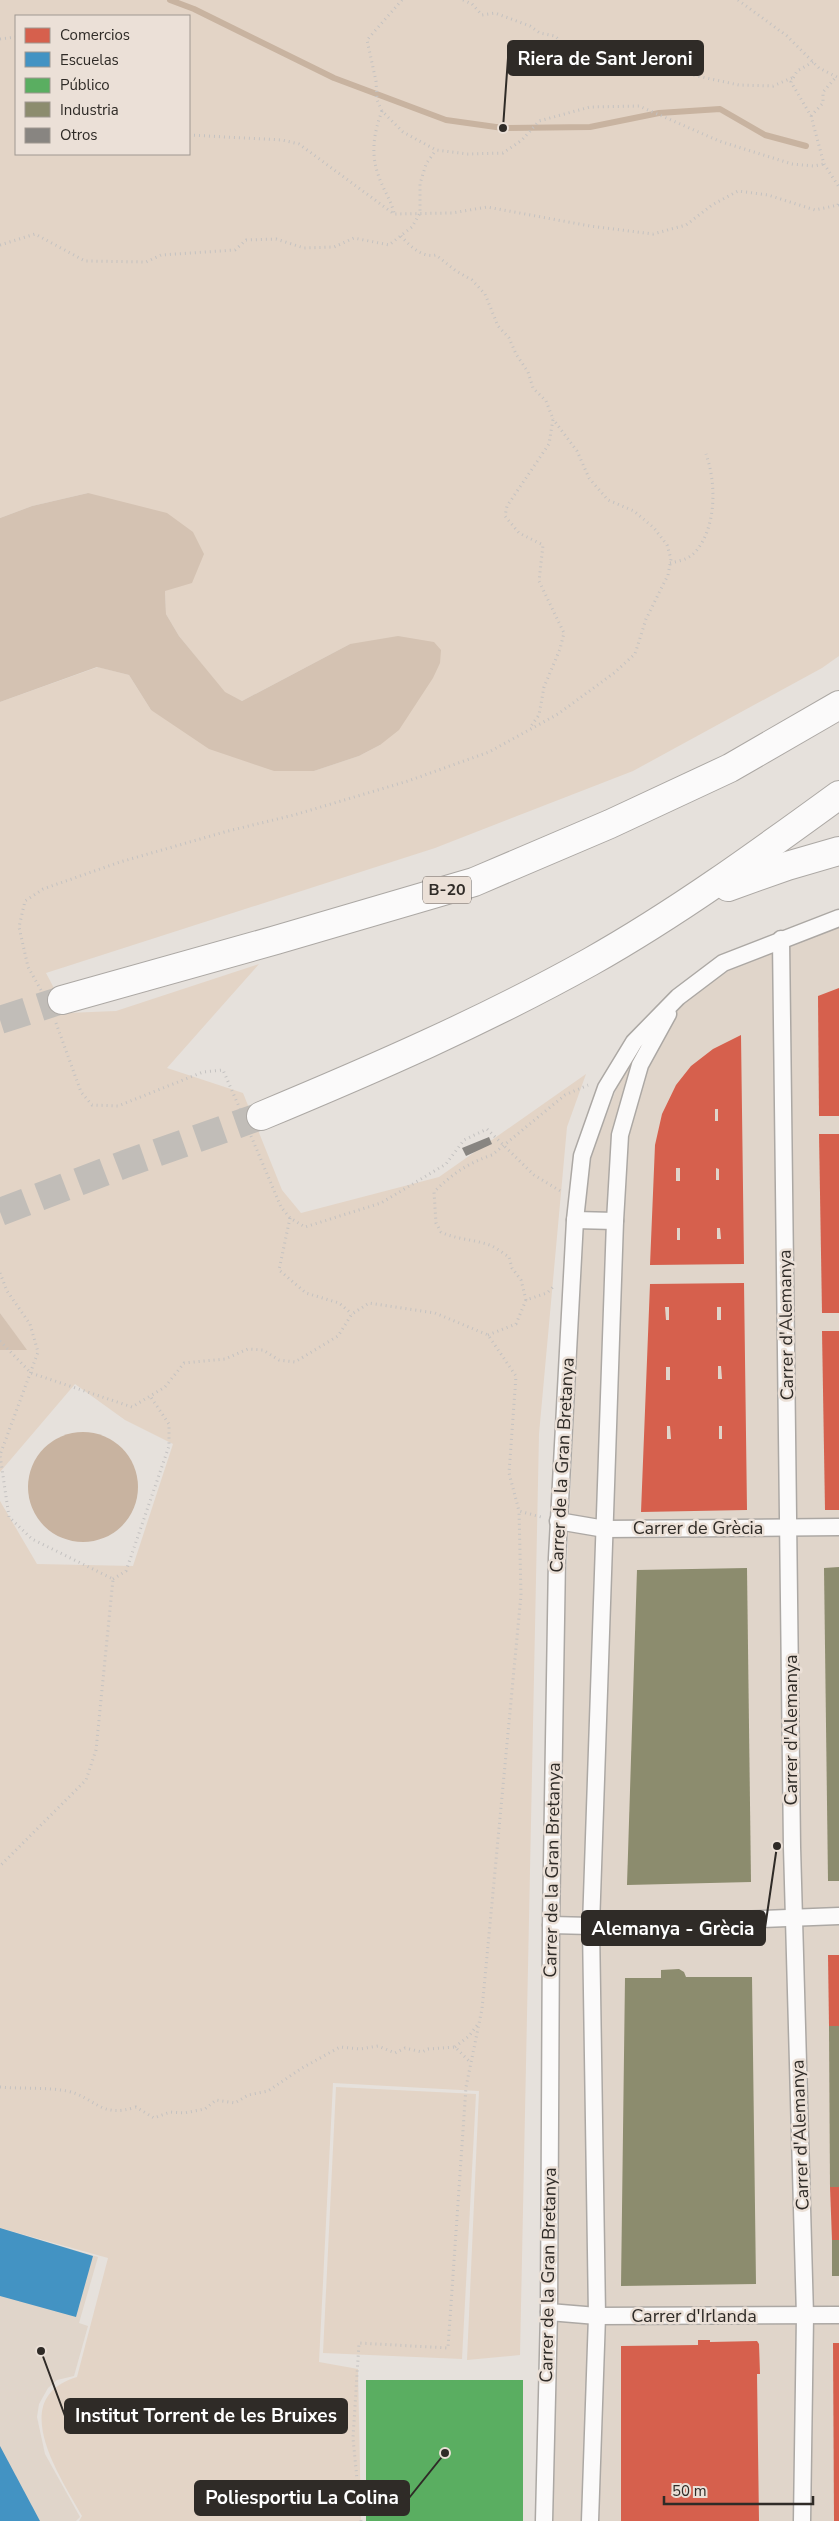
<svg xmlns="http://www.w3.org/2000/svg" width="839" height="2521" font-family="'Nunito Sans',sans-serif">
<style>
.built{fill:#e0d5ca}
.green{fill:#e3d4c6;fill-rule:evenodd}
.forest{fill:#d4c2b2}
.water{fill:#c8b3a0}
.shops{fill:#d6604d;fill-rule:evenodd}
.schools{fill:#4393c3}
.public{fill:#5aae61}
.industry{fill:#8c8c6e}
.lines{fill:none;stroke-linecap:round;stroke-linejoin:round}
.stream{stroke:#c8b3a0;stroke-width:6}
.building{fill:#888581}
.motorway-tunnel{stroke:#c1bdb8;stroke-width:28;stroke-dasharray:28 14;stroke-linecap:butt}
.minor-casing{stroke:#aca8a4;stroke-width:19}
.motorway-casing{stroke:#aca8a4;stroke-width:30}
.path{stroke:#c4c2c1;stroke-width:3;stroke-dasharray:1 4;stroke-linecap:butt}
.minor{stroke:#fbfafa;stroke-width:16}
.motorway{stroke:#fbfafa;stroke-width:28}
.labels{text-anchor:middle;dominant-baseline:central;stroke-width:5;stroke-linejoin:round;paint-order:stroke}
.shield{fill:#ebe0d7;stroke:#67615c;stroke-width:1}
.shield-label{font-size:16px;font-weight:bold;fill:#2f2b27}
.street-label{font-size:18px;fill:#2f2b27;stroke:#ebe0d7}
.leader{fill:none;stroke:#2f2b27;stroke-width:2}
.callout-dot{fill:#2f2b27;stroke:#ebe0d7;stroke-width:2}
.callout{fill:#2f2b27;stroke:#2f2b27;stroke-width:2}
.callout-label{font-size:19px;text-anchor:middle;font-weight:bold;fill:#fff}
</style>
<rect width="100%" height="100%" fill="#e6e1dc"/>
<g class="built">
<polygon points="839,914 839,2521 546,2521 550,1935 585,1173 624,1068 650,1032 699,989 769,938"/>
<polygon points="0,2228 98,2257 79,2323 88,2326 74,2376 57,2380 48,2388 39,2404 37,2417 45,2454 80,2517 76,2521 0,2521"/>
</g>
<g class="green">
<path d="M0,0H839V656L822,668L633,771L435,848L46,973L67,1013L116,1011L259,964L167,1068L243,1093L282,1190L301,1213L439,1177L586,1074L567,1127L539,1434L520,2355L467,2360L479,2091L333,2083L319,2362L358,2369L361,2521H79L82,2516C60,2476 6,2398 77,2377L108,2258L0,2228V1501L37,1564L133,1566L173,1444L125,1420L75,1384L0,1472V1350H26L0,1313V702L98,667L129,675L151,710L314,771L359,756L380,745L350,644L242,701L225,693L179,636L166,614L165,591L88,493L32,506L0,518ZM16,16H189V154H16Z"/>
<polygon points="336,2087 476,2094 462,2359 323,2353"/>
</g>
<g class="forest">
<polygon points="88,493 167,513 193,532 204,554 192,583 165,591 166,614 179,636 225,692 242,701 350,644 398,636 434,642 441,650 440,663 433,678 399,730 380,745 359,756 314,771 274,771 209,749 151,710 129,675 97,667 0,702 0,518 32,506"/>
<polygon points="0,1313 27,1350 0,1350"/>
</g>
<circle class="water" cx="83" cy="1487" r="55"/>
<g class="shops">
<polygon points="839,988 839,1116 819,1116 818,996"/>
<path d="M741,1035L744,1264L650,1265L655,1145L662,1114L676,1085L691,1066L713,1049ZM715,1109H718V1121H715ZM676,1168H680V1181H676ZM716,1168L719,1169V1180H716ZM677,1228H680V1240H677ZM717,1228H720L721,1239H717Z"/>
<polygon points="819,1134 839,1134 839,1313 822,1313"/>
<path d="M744,1283L747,1510L641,1512L650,1284ZM665,1307H669V1320H666ZM717,1307H721V1320H717ZM718,1366H721L722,1379H718ZM666,1367H670V1380H666ZM667,1426H670L671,1439H667ZM719,1426H722V1439H719Z"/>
<polygon points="822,1331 839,1331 839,1510 825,1510"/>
<polygon points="828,1955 839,1955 839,2026 829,2026"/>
<polygon points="830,2187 839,2187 839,2240 832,2240"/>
<polygon points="698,2340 710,2340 710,2342 757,2341 759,2344 760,2374 757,2374 759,2521 621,2521 621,2346 698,2345"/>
<polygon points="833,2343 839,2343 839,2521 834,2521"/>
</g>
<g class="schools">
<polygon points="0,2228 93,2256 76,2317 0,2296"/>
<polygon points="0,2446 40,2521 0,2521"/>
</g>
<rect class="public" x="366" y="2380" width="157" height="141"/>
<g class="industry">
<polygon points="839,1567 839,1881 828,1881 824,1568"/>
<polygon points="747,1568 751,1882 627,1885 637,1570"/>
<polygon points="679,1969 684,1972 686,1977 752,1977 756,2284 621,2286 625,1978 661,1978 661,1970"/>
<polygon points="829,2026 839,2026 839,2187 830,2187"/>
<rect x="832" y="2240" width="7" height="36"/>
</g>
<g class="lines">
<polyline class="stream" points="170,0 194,9 334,78 446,120 503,128 590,127 659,113 720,109 765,135 806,146"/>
</g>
<polygon class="building" points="489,1137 492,1144 466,1156 462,1148"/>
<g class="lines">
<g class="motorway-tunnel">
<polyline points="0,1020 62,1000"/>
<polyline points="0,1212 125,1164 261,1116"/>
</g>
<g class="minor-casing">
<g id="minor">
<polyline points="781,939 792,1847 805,2316 802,2521"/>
<polyline points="575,1220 615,1221"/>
<polyline points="558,1521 605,1529 839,1527"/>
<polyline points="551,1925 591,1926 839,1916"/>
<polyline points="549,2312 597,2316 839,2315"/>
<polyline points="544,2521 549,2312 551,1925 557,1558 575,1220 582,1156 606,1088 634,1042 678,997 723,963 839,918"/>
<polyline points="590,2521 597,2316 591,1926 615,1221 620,1135 640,1065 668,1014"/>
</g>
</g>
<g class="motorway-casing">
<g id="motorway">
<polyline points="728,887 787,866 839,851"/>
<polyline points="62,1000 276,940 474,882 610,824 730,768 839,705"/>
<path d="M261,1116C374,1069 484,1021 590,962C677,913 758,854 839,795"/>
</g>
</g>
<g class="path">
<polyline points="402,0 367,40 376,81 377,100 382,111 403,132 436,150 468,154 503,153 522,140 539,121 590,107 639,106 719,141 792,164 814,166 824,164"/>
<polyline points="463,0 472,4 482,15 495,13 530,26 540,33 555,36 579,59 629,54 650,66 739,85 773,86 794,77"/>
<polyline points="738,0 787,36 819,68 839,78"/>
<polyline points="0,39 16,37"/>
<polyline points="813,62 797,71 791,82 811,116 824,164 839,187"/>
<path d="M382,111C374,132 370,154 379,177C383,189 391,200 394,213"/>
<polyline points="811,116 823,103 823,92 836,77"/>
<polyline points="189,135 282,140 299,144 394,214 452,213 487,207 590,226 653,234 686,225 712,205 738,191 768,195 815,210 838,205 839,202"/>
<path d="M401,236C410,246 422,258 436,255L456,271L472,280L485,294L498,326L509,338L516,354L528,372L533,388L546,401L553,419L549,444L507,506L505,516L519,533L543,545L539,581L564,633L560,649L544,687L539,715L531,726"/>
<polyline points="0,245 35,234 85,261 146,262 161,255 235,250 246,240 276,239 304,248 334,247 354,238 389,245 412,227 420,213 420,184 426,164 436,150"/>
<path d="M670,563C680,561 690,559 697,550C717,524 716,482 706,454"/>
<polyline points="41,990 28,967 19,927 25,901 43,889 120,862 228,831 294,815 408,781 489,752 558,714 614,673 635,654 646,619 668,575 671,559 667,545 654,528 634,511 608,500 589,478 577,451 553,419"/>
<polyline points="56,1023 81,1092 92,1105 118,1106 203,1072 223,1070 240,1109"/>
<polyline points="251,1136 281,1207 290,1218 305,1227 381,1203 446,1164 464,1140 487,1129 534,1175 562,1192"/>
<polyline points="290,1218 279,1270 306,1293 339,1303 352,1314"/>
<polyline points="0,1273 7,1291 30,1324 38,1352 0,1455 9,1517 32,1539 113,1579 96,1750 86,1780 0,1866"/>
<path d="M526,1300L521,1280L512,1268L509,1257C504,1254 498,1249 492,1246C475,1239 457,1240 441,1232L436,1223L434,1192C452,1174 468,1163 492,1155L565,1095L588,1085"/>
<polyline points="488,1335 516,1324 526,1300 547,1293 554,1286"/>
<polyline points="0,1341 31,1373 132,1407 165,1387 184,1363 225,1359 248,1349 263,1350 279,1360 295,1362 338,1336 352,1314 369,1303 435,1313 488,1335 516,1376 509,1473 519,1511 541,1517"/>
<polyline points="113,1579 126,1571 169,1446 169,1424 150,1396"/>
<polyline points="455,2047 469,2036 478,2024"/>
<path d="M0,2087C22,2089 46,2087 67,2091C95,2097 100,2119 136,2107L154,2118L170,2112L184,2113L205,2109L216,2100L235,2103L248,2095L268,2091L302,2068L340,2047L360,2049L378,2046L395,2053L405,2048L422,2052L428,2049L455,2047L470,2062"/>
<polyline points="361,2521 353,2438 359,2343 448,2348 466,2087 482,2009 521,1595 519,1511"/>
</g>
<use href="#minor" class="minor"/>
<use href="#motorway" class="motorway"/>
</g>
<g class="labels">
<rect class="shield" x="423" y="876.5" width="48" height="27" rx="4"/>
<g class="shield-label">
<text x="447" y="890">B-20</text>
</g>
<g class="street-label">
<text transform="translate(786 1325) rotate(-91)">Carrer d'Alemanya</text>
<text transform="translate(562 1465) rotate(-87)">Carrer de la Gran Bretanya</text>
<text x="698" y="1528">Carrer de Grècia</text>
<text transform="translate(791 1730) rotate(-90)">Carrer d'Alemanya</text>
<text transform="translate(552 1870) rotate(-89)">Carrer de la Gran Bretanya</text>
<text transform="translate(800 2135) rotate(-92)">Carrer d'Alemanya</text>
<text transform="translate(548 2275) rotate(-89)">Carrer de la Gran Bretanya</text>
<text x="694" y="2316">Carrer d'Irlanda</text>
</g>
</g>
<path class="leader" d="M503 128L508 58M777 1846L765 1928M41 2351L65 2416M445 2453L409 2498"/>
<g class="callout-dot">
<circle cx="503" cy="128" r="5"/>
<circle cx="777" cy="1846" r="5"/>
<circle cx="41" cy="2351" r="5"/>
<circle cx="445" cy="2453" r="5"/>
</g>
<g class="callout">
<rect x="508" y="41" width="195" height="34" rx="5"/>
<rect x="582" y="1911" width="183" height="34" rx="5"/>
<rect x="65" y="2399" width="282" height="34" rx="5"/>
<rect x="195" y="2481" width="214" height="34" rx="5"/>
</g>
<g class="callout-label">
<text x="605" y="65">Riera de Sant Jeroni</text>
<text x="673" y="1935">Alemanya - Grècia</text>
<text x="206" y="2422">Institut Torrent de les Bruixes</text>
<text x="302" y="2504">Poliesportiu La Colina</text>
</g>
<rect x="15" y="15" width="175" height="140" fill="#ebe0d7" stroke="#a09891"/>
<rect x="25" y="28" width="25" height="15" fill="#d6604d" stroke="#a09891"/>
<text x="60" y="40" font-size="15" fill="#2f2b27">Comercios</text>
<rect x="25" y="52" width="25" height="15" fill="#4393c3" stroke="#a09891"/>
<text x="60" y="65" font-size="15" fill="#2f2b27">Escuelas</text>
<rect x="25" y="78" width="25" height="15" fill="#5aae61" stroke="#a09891"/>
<text x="60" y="90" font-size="15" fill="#2f2b27">Público</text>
<rect x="25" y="102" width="25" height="15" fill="#8c8c6e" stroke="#a09891"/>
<text x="60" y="115" font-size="15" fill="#2f2b27">Industria</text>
<rect x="25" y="128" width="25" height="15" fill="#888581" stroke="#a09891"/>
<text x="60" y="140" font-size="15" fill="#2f2b27">Otros</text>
<path d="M664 2496v8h149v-8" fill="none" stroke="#2f2b27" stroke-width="2.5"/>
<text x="672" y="2496" font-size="15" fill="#2f2b27" stroke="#ebe0d7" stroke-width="4" paint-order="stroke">50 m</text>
</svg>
